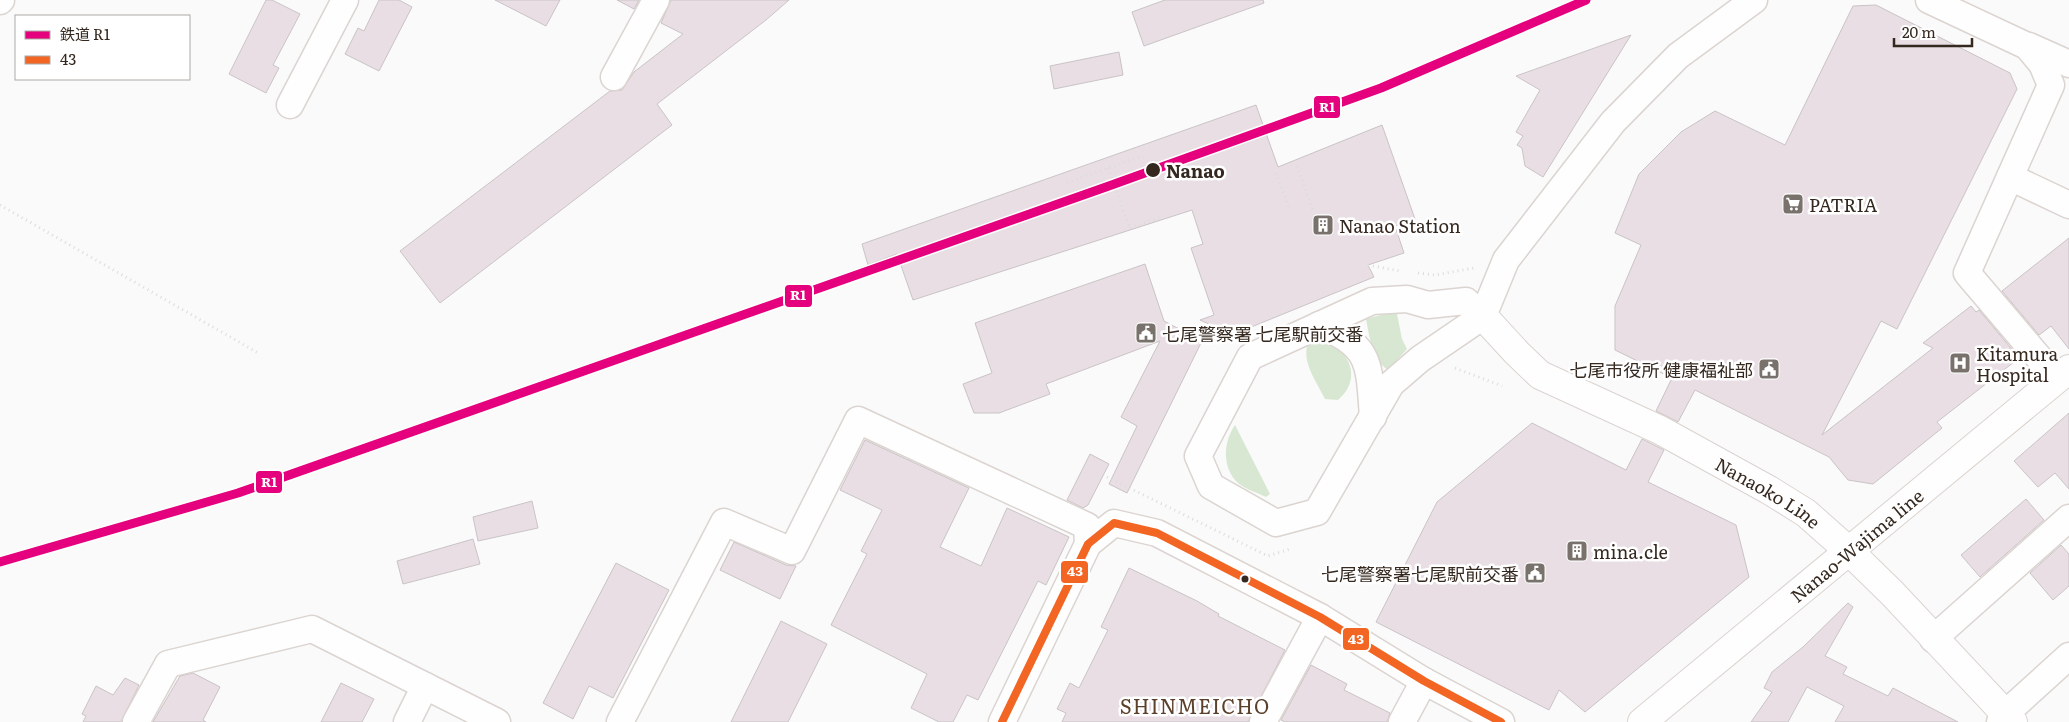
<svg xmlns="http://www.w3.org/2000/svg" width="2069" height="722" font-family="Literata,'Noto Sans JP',serif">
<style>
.green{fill:#d7e7d1}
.building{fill:#e8dee3;stroke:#cac3c6}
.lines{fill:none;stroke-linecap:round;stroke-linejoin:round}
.minor-casing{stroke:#dbd4d0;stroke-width:29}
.major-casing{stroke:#dbd4d0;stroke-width:30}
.path{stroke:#dddcdc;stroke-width:3;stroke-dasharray:1 4;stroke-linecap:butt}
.minor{stroke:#fefefe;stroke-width:26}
.major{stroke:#fefefe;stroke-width:28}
.rail{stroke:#dcdbdb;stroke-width:4;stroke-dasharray:10 5;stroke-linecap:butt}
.path-bridge{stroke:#dddcdc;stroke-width:3;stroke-dasharray:1 4;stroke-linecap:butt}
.bus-1-casing{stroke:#fff;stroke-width:11}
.bus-1{stroke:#f26522;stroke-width:8}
.rail-1-casing{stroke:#fff;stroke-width:12}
.rail-1{stroke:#e5007d;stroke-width:9}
.stop-dot{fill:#34281f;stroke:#fff;stroke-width:2}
.labels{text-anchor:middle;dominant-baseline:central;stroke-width:5;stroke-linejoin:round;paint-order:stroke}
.stop-label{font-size:18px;font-weight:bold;fill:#34281f;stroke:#fff;text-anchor:start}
.poi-label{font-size:18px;fill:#34281f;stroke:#fff;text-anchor:start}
.street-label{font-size:18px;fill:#34281f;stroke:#fff}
.quarter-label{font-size:20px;letter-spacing:1px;fill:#5b402c;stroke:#fff}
.line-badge{stroke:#fff;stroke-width:2}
.badge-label{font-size:14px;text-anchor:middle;font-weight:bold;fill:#fff}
</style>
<rect width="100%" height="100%" fill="#fafafa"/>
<g class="green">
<path d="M1385,314H1397L1402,339L1407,349L1388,370C1371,358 1370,338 1366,319Z"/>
<path d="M1315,340C1346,342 1366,377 1338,400L1325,399C1317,382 1301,362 1308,343Z"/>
<path d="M1235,425L1270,494L1266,497C1256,492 1241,488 1235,480C1222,464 1224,441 1235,425Z"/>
</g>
<g class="building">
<polygon points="266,0 272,0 300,14 273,65 279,68 266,93 229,74"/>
<polygon points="379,0 399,0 412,7 379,71 345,54 358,28 364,31"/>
<polygon points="495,0 560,0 546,26"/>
<polygon points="617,0 639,0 634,9"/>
<polygon points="671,0 789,0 766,20 657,104 672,125 440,303 400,251 610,91 622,90 634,72 683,34 661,23"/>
<polygon points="1165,0 1263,0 1264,3 1144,46 1132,12"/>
<polygon points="1876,5 2010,73 2017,89 1897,329 1881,321 1822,435 1933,348 1923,343 1971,306 1976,312 1979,310 2015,353 2010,357 2014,362 1937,422 1942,428 1873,484 1848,480 1829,457 1695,390 1678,422 1656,411 1672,378 1615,350 1615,306 1641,245 1615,233 1639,174 1681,132 1715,111 1785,145 1853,6"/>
<polygon points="1631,35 1543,177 1525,166 1522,148 1517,145 1523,136 1516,132 1540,90 1516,76"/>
<polygon points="1119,52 1123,75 1054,89 1050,66"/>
<polygon points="1256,105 1278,167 1382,125 1415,219 1395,226 1404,253 1368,265 1374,277 1239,332 1226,332 1200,320 1214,315 1191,248 1203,244 1192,210 913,300 897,254 868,265 862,244"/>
<polygon points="2069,238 2069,349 2051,326 2039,335 2002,291"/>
<polygon points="1145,264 1164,321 1202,341 1127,493 1109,484 1137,426 1121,417 1160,341 1046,384 1050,394 999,413 974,413 963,384 992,373 975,323"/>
<polygon points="2069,413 2069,489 2055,473 2038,487 2014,461"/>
<polygon points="1532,423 1626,470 1642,439 1664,450 1648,482 1736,525 1749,577 1585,712 1559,690 1549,710 1376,622 1437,502"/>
<polygon points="865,440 969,488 940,547 981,566 1007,508 1069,537 1046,585 1038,581 978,700 967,695 953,722 939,722 911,708 927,674 831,625 867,554 861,551 882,510 840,490"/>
<polygon points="1090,454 1109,464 1088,505 1083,508 1067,500"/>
<polygon points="2026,499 2044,520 1980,577 1961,555"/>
<polygon points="532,501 538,528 478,541 473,517"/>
<polygon points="473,539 480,564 403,584 397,561"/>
<polygon points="734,542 786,565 796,566 780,599 720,570"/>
<polygon points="2061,545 2069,554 2069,586 2053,600 2030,573"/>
<polygon points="616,563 669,590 613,698 589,686 573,719 543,703"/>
<polygon points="1129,568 1197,601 1219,614 1218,616 1285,650 1248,722 1062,722 1066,713 1057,709 1070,683 1079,688 1108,630 1101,627"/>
<polygon points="1848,603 1853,607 1825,656 1847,667 1843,674 1888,696 1893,688 1958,722 1835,722 1844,706 1807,687 1788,722 1751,722 1772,692 1764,688 1772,672 1803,647"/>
<polygon points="781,621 827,644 788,722 731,722"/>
<polygon points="1311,665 1347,684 1344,690 1390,713 1387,722 1285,722 1281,720"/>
<polygon points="193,673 220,687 203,720 206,722 153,722 180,676"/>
<polygon points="125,678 139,685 121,722 83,722 86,716 82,714 96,686 113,695"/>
<polygon points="341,683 374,699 362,722 321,722"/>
</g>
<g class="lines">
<g class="minor-casing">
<g id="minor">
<polyline points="1929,0 2027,46 2042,64 2051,85 1967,273 2057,379"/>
<polyline points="0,1 1,0"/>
<polyline points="2029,46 2069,64"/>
<polyline points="614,77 656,0"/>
<polyline points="290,105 345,0"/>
<polyline points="2010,177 2069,205"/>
<polyline points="1483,316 1466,301 1428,305 1407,299 1372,301 1250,357 1198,456 1211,486 1276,523 1317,512 1391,384 1420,359 1483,316 1506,260 1613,122 1678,56 1754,0"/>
<path d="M1319,325C1372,345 1369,365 1373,417"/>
<polyline points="1933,639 2069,518"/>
<polyline points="136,722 168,664 312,629 497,722"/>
<polyline points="407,722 425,686"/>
<polyline points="620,722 724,522 792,551 858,420 1087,526 1088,544"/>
<polyline points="1002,722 1088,544 1114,523 1157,533 1320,617 1424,681 1501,722"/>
<polyline points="1263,722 1320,617"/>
<polyline points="1402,722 1424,681"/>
<polyline points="2000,722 2005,714 2069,656"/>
</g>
</g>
<g class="major-casing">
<g id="major">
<path id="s1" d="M1483,316L1517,353L1540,375L1660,430L1769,490L1806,513L1850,552L1892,593L2013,722"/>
<path id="s2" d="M1642,722L2069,369"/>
</g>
</g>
<g class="path">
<polyline points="1297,166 1313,210"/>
<polyline points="1276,173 1290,210"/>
<polyline points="1067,182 1143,156"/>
<polyline points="0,205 260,354"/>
<polyline points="1130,228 1161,217"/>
<polyline points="1368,265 1400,271"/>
<polyline points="1418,273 1435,275 1474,268"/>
<polyline points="1455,368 1502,386"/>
<polyline points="1107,477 1268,556 1290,549"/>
</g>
<use href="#minor" class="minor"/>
<use href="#major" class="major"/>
<polyline class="rail" points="1106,187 1381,88 1586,0"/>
<polyline class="path-bridge" points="1108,168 1130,228"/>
<g class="bus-1-casing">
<polyline id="bus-1" points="1002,722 1088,544 1114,523 1157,533 1320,617 1424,681 1501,722"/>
</g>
<use href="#bus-1" class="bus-1"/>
<g class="rail-1-casing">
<polyline id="rail-1" points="0,562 238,493 1106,187 1381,88 1586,0"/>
</g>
<use href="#rail-1" class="rail-1"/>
</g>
<defs>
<g id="supermarket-square" transform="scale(1.125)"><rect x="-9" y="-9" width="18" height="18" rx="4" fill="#79726c" stroke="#fff"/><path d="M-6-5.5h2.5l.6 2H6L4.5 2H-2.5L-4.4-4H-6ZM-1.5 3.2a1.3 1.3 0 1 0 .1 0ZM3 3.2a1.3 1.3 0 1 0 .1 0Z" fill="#fff"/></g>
<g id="building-square" transform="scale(1.125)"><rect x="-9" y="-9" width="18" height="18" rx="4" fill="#79726c" stroke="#fff"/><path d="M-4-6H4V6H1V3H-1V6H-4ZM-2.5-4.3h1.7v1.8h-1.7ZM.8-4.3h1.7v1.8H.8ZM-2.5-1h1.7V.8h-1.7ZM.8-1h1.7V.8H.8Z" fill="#fff"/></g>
<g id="civic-square" transform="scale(1.125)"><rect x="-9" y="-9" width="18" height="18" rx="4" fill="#79726c" stroke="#fff"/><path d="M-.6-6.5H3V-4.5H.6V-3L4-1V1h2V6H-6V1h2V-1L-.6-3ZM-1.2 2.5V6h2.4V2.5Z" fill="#fff"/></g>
<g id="hospital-square" transform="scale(1.125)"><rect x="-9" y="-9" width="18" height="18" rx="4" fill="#79726c" stroke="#fff"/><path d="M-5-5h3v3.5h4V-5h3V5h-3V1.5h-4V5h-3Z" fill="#fff"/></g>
</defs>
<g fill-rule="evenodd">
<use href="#supermarket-square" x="1793" y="204"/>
<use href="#building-square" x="1323" y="225"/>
<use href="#civic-square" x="1146" y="333"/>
<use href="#hospital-square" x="1960" y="363"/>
<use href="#civic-square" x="1769" y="369"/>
<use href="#building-square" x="1577" y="551"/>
<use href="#civic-square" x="1535" y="573"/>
</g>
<g class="stop-dot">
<circle cx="1153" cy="170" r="8"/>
<circle cx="1245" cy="579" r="4.5"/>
</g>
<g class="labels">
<g class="stop-label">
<text x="1166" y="170">Nanao</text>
</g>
<g class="poi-label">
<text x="1809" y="204">PATRIA</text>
<text x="1339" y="225">Nanao Station</text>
<text x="1162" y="333">七尾警察署 七尾駅前交番</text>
<text x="1976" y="353">Kitamura<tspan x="1976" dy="21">Hospital</tspan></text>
<text x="1753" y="369" text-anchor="end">七尾市役所 健康福祉部</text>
<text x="1593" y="551">mina.cle</text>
<text x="1519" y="573" text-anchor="end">七尾警察署七尾駅前交番</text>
</g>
<g class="street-label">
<text stroke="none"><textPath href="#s1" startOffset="339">Nanaoko Line</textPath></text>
<text stroke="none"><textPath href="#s2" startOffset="278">Nanao-Wajima line</textPath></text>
</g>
<g class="quarter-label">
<text x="1195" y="705">SHINMEICHO</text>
</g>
</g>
<g class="line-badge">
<rect x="1313" y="95" width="28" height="24" rx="5" fill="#e5007d"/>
<rect x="784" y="284" width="29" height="24" rx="5" fill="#e5007d"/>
<rect x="255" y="470" width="28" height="24" rx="5" fill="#e5007d"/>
<rect x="1060" y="560" width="29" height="24" rx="5" fill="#f26522"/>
<rect x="1342" y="627" width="28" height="24" rx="5" fill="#f26522"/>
</g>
<g class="badge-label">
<text x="1327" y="112">R1</text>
<text x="798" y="300">R1</text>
<text x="269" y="487">R1</text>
<text x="1075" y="576">43</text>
<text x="1356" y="644">43</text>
</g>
<rect x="15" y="15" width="175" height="65" fill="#ffffff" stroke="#aea9a5"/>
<rect x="25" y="31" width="25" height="8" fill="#e5007d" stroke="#aea9a5"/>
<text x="60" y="40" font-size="15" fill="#34281f">鉄道 R1</text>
<rect x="25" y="56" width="25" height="8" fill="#f26522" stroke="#aea9a5"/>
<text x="60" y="65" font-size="15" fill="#34281f">43</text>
<path d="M1894 38v8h78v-8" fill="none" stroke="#34281f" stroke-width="2.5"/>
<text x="1902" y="38" font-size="15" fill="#34281f" stroke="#ffffff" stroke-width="4" paint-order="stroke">20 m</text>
</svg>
